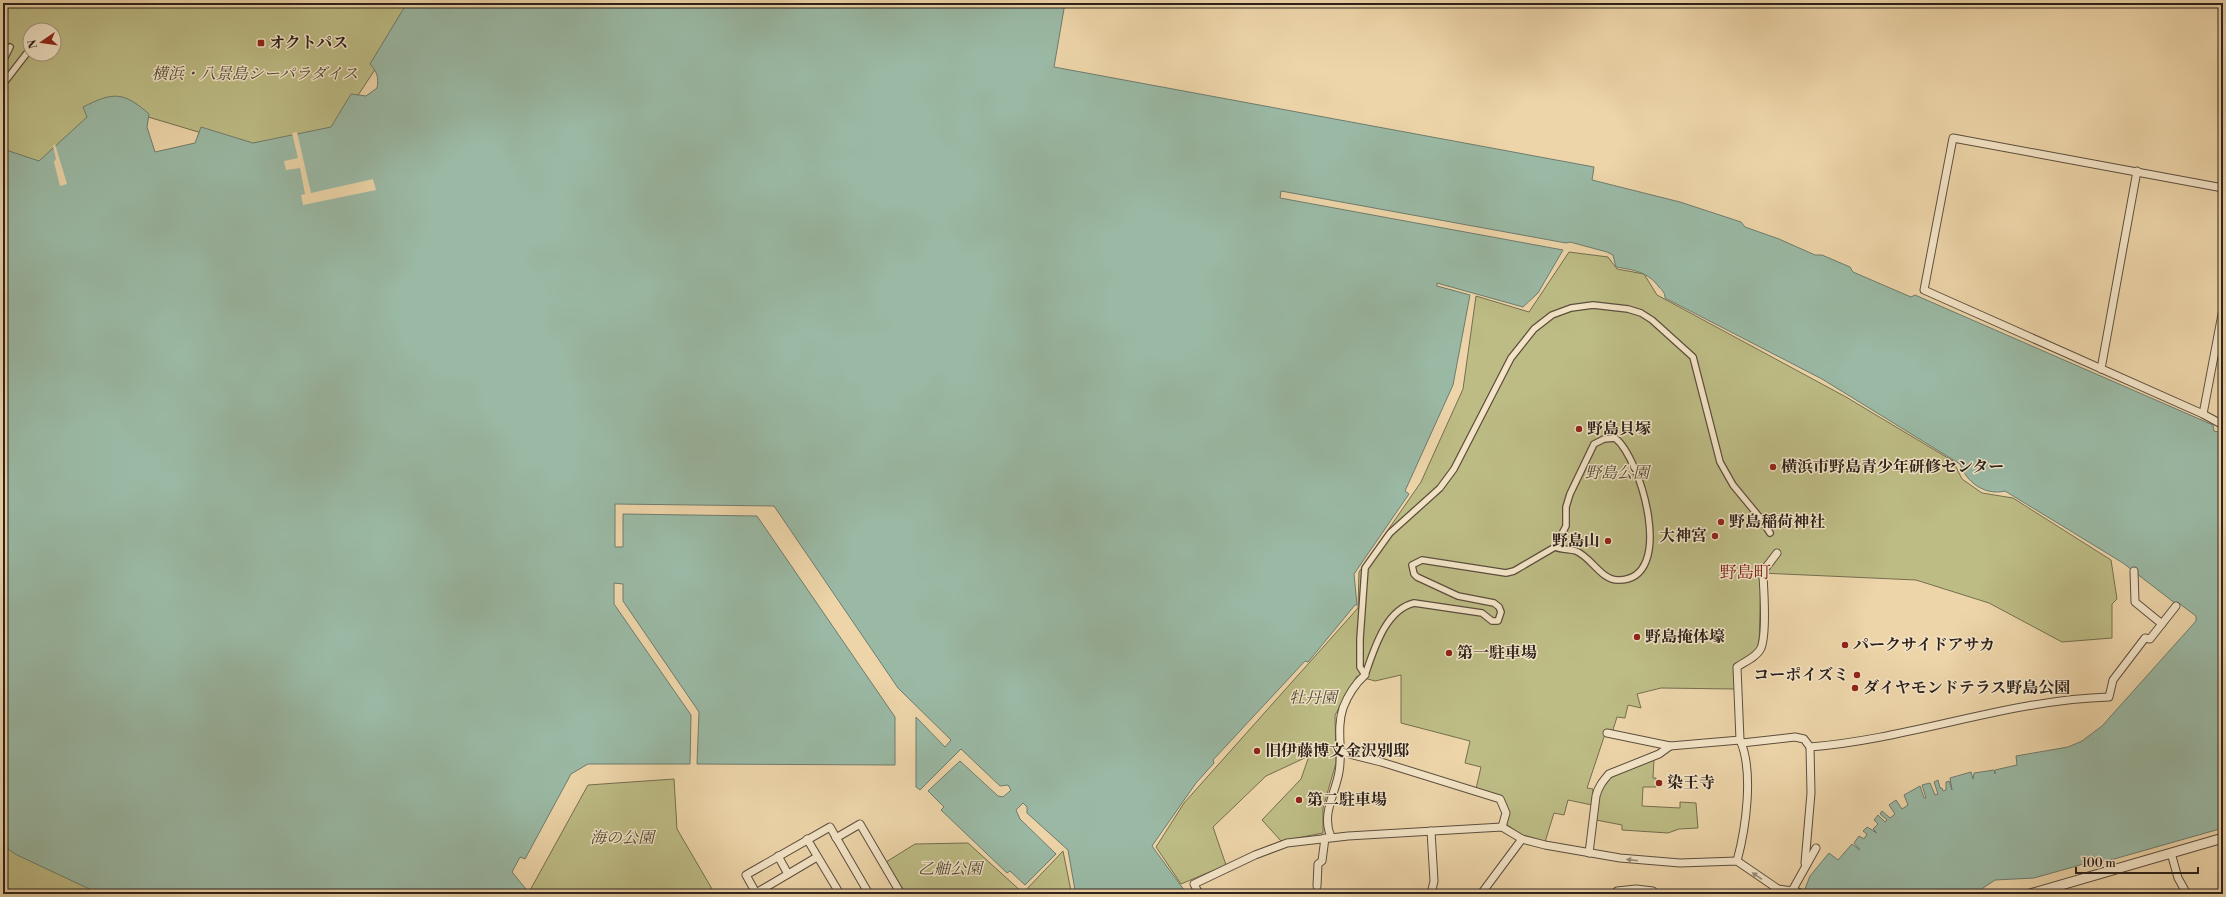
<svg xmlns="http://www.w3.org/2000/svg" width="2226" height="897" font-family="'Libre Bodoni','Noto Serif JP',serif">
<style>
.green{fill:#bdbc85;stroke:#746e50;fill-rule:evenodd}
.water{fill:#9ab9a5;stroke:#6e7c6e}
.pier{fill:#edd5a9}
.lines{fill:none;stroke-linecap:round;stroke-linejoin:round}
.pedestrian-casing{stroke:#5c4e3e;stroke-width:8}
.minor-casing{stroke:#5c4e3e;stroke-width:9}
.tertiary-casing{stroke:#5c4e3e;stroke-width:11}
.pedestrian{stroke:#f3e4c7;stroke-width:5.5}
.minor{stroke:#f3e4c7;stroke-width:7}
.tertiary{stroke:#f3e4c7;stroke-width:9}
.oneway{fill:#998c7a}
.poi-dot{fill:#8f2418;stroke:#f3e4c7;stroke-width:1.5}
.labels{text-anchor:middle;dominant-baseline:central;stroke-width:3;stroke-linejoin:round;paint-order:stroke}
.poi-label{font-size:16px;font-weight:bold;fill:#2c211b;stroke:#f3e4c7;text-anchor:start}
.park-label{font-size:16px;font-style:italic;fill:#504836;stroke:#f3e4c7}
.neighbourhood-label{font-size:17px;fill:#7a1f14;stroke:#f3e4c7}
</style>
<rect width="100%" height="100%" fill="#edd5a9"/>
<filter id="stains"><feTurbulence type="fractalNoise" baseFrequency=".005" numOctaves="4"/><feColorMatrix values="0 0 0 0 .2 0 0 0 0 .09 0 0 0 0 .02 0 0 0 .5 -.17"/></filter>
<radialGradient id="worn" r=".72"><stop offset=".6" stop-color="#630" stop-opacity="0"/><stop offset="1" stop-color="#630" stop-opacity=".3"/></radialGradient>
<g class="green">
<path d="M3,3H419L333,133L252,148L118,108L36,166L3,155ZM30,30H54V54H30Z"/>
<polygon points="1569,252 1608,257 1617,269 1644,274 1657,295 1846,397 1953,461 1962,479 1982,493 2013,498 2111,560 2117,599 2112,604 2112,638 2062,642 1989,603 1916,580 1761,573 1759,646 1749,657 1735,665 1735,689 1661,688 1637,694 1641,708 1628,705 1625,718 1617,717 1612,733 1605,734 1587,788 1593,789 1592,805 1568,800 1564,815 1554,813 1545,842 1523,836 1506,824 1509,815 1501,796 1476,789 1481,767 1465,763 1470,741 1401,723 1401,675 1375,681 1357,676 1335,715 1336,763 1323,808 1323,833 1281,841 1262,820 1301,779 1309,756 1266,776 1213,827 1226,865 1181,884 1156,847 1184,803 1358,608 1359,572 1421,482 1463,389 1476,296 1529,312"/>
<polygon points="1654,760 1653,778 1656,778 1656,787 1643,787 1642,806 1680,808 1680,802 1696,803 1698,828 1679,829 1668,833 1622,830 1622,825 1596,820 1598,793 1609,778"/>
<polygon points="674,779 677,829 715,894 528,894 588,785"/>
<polygon points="3,816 162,894 3,894"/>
<polygon points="968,843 1023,893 1063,851 1071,891 1075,894 906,894 886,862 915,844"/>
</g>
<path class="water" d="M407,3H1065L1054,67L1594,167L1592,180L1680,202L1741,222L1745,227L1779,239L1815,255H1822L1850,267L1853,272L1911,297L1915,295L2213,425L2214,431L2223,433V828L2107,861L2098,860L2034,878L1995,880L1974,894H1803L1810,876L1829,853L1838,860L1852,844L1860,850L1854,843L1859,836L1864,839L1867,834L1863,831L1867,827L1877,833L1873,829L1878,824L1874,820L1878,815L1885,822L1887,820L1880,814L1882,811L1890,818L1895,814L1889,805L1896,800L1902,809L1908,805L1904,795L1920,786L1924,798H1926L1922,785L1930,783L1935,795L1938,794L1934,782L1938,780L1940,788H1942L1943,791L1946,790V782L1949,781L1952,790L1950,778L1971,772L1973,779L1974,773L1994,770L1995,774V770L2017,765L2016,756L2068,747L2082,741L2102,726L2196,621V616L2180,604H2176L2123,563L2005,491C1985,496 1966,482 1960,464L1822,379L1665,298C1665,293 1663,291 1659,287C1648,272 1634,270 1616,267L1613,255L1607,252L1570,242L1566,243L1281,191L1280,198L1563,250L1538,293L1523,307L1437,283V286L1470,295L1453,385L1405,491L1409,494L1354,574L1357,605H1355L1308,662L1305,661L1213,760L1214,763L1196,783L1152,846L1187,894H1079L1075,890L1068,850L1027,813V807L1023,803L1016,810L1020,819L1056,854L1025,885L1010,871L1007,873L941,810L944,807L928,791L960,761L998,796L1003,797L1011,790L1008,785L1000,786L961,749L920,790L916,787V717L945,747L951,740L898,688L774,506L615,504V547H623V514L757,516L895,717V765L697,764L699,712L623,601V584L614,583V604L691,715L690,764H588L571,774L525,859L520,857L512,872L530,894H100L15,854L3,845V149L39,161L87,117L83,107C113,92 123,91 149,114L147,127L155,152L195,143L201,127L253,143L331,127L351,94L366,96L377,88C379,77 377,72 370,64Z"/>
<g class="pier">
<polygon points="297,132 311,193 373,179 376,190 303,205 301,195 305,194 300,168 286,170 284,161 298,158 292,133"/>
<polygon points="55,144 67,184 60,186 54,162 56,159 53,146"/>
</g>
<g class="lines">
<g class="pedestrian-casing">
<g id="pedestrian">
<polyline points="3,61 10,47"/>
<polyline points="3,84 27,53"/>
<path d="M1365,675C1374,650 1385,610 1414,603L1482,613L1492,621H1498L1501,612L1499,607L1494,603L1458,596L1417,577L1414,574L1412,565L1422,560L1506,573L1514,571L1555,547L1566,526V507L1570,494L1594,444L1604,439L1615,438C1641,458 1677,581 1618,580C1601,580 1591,557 1576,551C1570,549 1562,550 1555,547"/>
<polyline points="1365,675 1360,667 1360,639 1365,568 1390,533 1440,488 1454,469 1511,358 1534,329 1552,315 1571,308 1593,305 1628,309 1641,313 1652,320 1693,357 1720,462 1733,485 1761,519 1770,533"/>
</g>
</g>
<g class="minor-casing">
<g id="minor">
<polyline points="2223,188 1953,138 1924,290 2203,414 2223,425"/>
<polyline points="2101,369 2137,171"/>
<polyline points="2203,414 2223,309"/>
<polyline points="2134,571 2135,602 2162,624"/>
<polyline points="1607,733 1670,746 1740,740"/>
<polyline points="1742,743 1795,737 1804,739 1810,747"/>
<polyline points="1341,752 1381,762 1500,799 1506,813 1502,827"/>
<path d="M1331,837C1321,814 1335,795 1339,772C1343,751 1336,729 1343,708C1348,695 1355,684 1365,675"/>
<polyline points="836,838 860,824 901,894"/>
<polyline points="807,839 840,894"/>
<path d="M1589,853L1596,796C1598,787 1603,781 1609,774L1659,754L1670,746"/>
<polyline points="2171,853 2178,878 2187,894"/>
<polyline points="778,856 788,874"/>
<polyline points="817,857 756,893 746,875 830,827 869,894"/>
<path d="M1737,861C1746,828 1754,771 1740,740L1737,667C1744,662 1757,657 1761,648C1767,633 1764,593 1763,576L1764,570L1777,553"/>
<path d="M1805,863L1811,793L1810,747C1911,739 2007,700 2109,697L2113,680L2145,638L2150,639L2176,606"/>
<polyline points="1317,886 1318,864 1322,861 1325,838"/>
<polyline points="1199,894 1194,884 1255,855 1287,843 1348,836 1502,827 1522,839 1545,845 1620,858 1680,863 1737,861 1778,889 1792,891 1816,848"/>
<polyline points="1431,894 1434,881 1431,831"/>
<polyline points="1481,894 1522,839"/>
<polyline points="1615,894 1617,891 1636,889 1653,891 1654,894"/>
</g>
</g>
<g class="tertiary-casing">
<g id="tertiary">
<polyline points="1791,894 1792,891 1800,894"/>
<polyline points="2030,894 2223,838"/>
</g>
</g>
<use href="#pedestrian" class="pedestrian"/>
<use href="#minor" class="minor"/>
<use href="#tertiary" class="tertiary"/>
</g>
<defs><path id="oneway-solid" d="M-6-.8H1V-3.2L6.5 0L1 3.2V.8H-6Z"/></defs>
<g class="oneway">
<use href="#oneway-solid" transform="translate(1632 860) rotate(-173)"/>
<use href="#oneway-solid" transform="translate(1757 876) rotate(-146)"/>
</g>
<g class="poi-dot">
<rect x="257" y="39" width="8" height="8" rx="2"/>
<circle cx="1579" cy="429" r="4"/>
<circle cx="1773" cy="467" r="4"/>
<circle cx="1721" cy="522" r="4"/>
<circle cx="1715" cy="536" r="4"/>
<circle cx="1608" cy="541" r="4"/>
<circle cx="1637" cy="637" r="4"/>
<circle cx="1845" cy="645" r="4"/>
<circle cx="1449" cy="653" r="4"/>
<circle cx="1857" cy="675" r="4"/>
<circle cx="1855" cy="688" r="4"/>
<circle cx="1257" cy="751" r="4"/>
<circle cx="1659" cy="783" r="4"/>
<circle cx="1299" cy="800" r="4"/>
</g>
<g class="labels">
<g class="poi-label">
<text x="269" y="43">オクトパス</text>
<text x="1587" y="429">野島貝塚</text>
<text x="1781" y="467">横浜市野島青少年研修センター</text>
<text x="1729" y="522">野島稲荷神社</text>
<text x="1707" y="536" text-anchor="end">大神宮</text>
<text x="1600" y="541" text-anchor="end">野島山</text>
<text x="1645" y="637">野島掩体壕</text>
<text x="1853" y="645">パークサイドアサカ</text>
<text x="1457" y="653">第一駐車場</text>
<text x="1849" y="675" text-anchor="end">コーポイズミ</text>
<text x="1863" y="688">ダイヤモンドテラス野島公園</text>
<text x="1265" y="751">旧伊藤博文金沢別邸</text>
<text x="1667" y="783">染王寺</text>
<text x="1307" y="800">第二駐車場</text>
</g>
<g class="park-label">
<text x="255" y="74">横浜・八景島シーパラダイス</text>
<text x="1617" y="473">野島公園</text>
<text x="1313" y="698">牡丹園</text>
<text x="622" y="838">海の公園</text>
<text x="950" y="869">乙舳公園</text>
</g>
<g class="neighbourhood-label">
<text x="1745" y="573">野島町</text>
</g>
</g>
<rect width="2226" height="897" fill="none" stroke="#edd5a9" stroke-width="16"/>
<rect x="4" y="4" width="2218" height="889" fill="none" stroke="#2c211b" stroke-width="2"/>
<rect x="8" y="8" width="2210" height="881" fill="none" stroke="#2c211b"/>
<g transform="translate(42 42) rotate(257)"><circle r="19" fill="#f3e4c7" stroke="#a39682"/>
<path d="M0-3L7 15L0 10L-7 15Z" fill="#8f2418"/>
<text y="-6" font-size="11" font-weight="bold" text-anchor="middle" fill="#2c211b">N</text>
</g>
<path d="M2076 867v6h122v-6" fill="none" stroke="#2c211b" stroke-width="2"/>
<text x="2082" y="867" font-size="12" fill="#2c211b" stroke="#f3e4c7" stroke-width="3" paint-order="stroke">100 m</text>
<rect width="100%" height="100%" filter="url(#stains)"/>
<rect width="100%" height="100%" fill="url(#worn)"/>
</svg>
